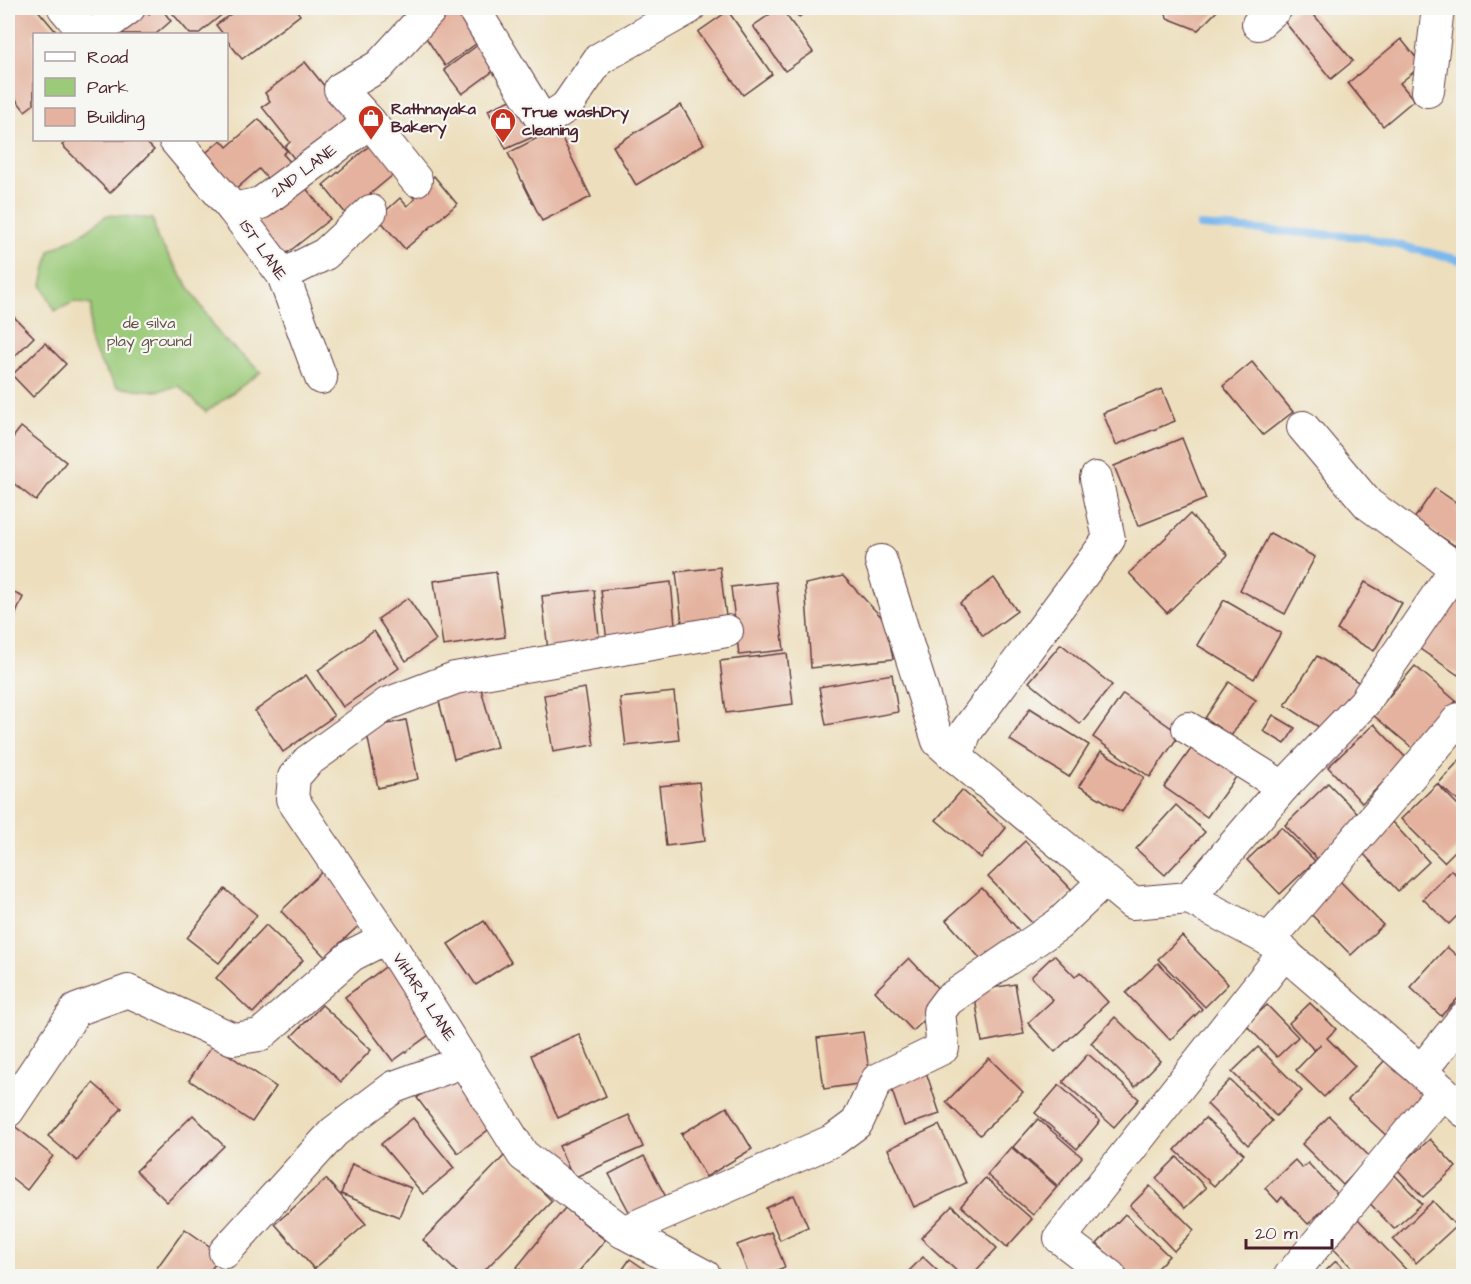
<svg xmlns="http://www.w3.org/2000/svg" width="1471" height="1284" font-family="'Architects Daughter',sans-serif">
<style>
.green{fill:#9bca79;stroke:#727452;stroke-width:1.5}
.lines{fill:none;stroke-linecap:round;stroke-linejoin:round}
.stream{stroke:#7ab8ed;stroke-width:8}
.building{fill:#e4b29e}
.minor-casing{stroke:#623c41;stroke-width:34}
.minor{stroke:#fff;stroke-width:32}
.labels{text-anchor:middle;dominant-baseline:central;stroke-width:4.5;stroke-linejoin:round;paint-order:stroke}
.poi-label{font-size:16px;font-weight:bold;fill:#4a1f2b;stroke:#f6f6f2;text-anchor:start}
.street-label{font-size:16px;fill:#4a1f2b;stroke:#f6f6f2}
.park-label{font-size:16px;fill:#625242;stroke:#f6f6f2}
</style>
<rect width="100%" height="100%" fill="#f6f6f2"/>
<filter id="ink" filterUnits="userSpaceOnUse"><feTurbulence type="fractalNoise" baseFrequency=".0167" numOctaves="2"/><feDisplacementMap in="SourceGraphic" scale="12" xChannelSelector="R" yChannelSelector="G"/><feConvolveMatrix kernelMatrix="1 2 1 2 8 2 1 2 1" color-interpolation-filters="sRGB"/></filter>
<filter id="wash" filterUnits="userSpaceOnUse"><feTurbulence type="fractalNoise" baseFrequency=".008" numOctaves="4" result="noise"/><feDisplacementMap in="SourceGraphic" scale="24" xChannelSelector="R" yChannelSelector="G"/><feGaussianBlur stdDeviation="1.35" result="paint"/><feColorMatrix in="noise" values="0 0 0 0 0 0 0 0 0 0 0 0 0 0 0 0 0 1.4 0 .05"/><feComposite in="paint" operator="in"/></filter>
<g filter="url(#wash)">
<rect width="100%" height="100%" fill="#eddfbd"/>
<polygon class="green" points="107,215 153,219 157,238 221,337 261,372 206,412 179,386 156,391 117,387 101,364 89,340 91,305 74,302 55,311 42,285 50,251 86,231"/>
<g class="lines">
<polyline class="stream" points="1200,226 1364,237 1464,261"/>
</g>
<g id="blocks">
<g class="building">
<polygon points="8,8 36,8 58,34 34,34 34,104 25,111 8,89"/>
<polygon points="139,8 145,8 149,14 157,8 161,8 171,21 156,34 104,34"/>
<polygon points="168,8 230,8 198,34 190,34"/>
<polygon points="239,8 295,8 300,15 242,59 226,39 226,34 223,34 216,25"/>
<polygon points="450,8 462,8 484,38 445,66 420,29"/>
<polygon points="779,8 781,8 813,52 785,71 753,26"/>
<polygon points="791,8 810,8 799,17"/>
<polygon points="1165,8 1220,8 1198,30 1167,18"/>
<polygon points="1299,8 1308,8 1353,61 1331,79 1284,21"/>
<polygon points="728,11 772,74 743,95 698,32"/>
<polygon points="1401,39 1422,65 1400,83 1414,100 1383,126 1348,83"/>
<polygon points="478,45 496,69 462,94 444,70"/>
<polygon points="305,62 354,123 300,166 285,147 290,142 262,107 270,101 265,93"/>
<polygon points="518,97 535,136 506,149 488,110"/>
<polygon points="681,105 704,144 636,185 613,146"/>
<polygon points="259,119 287,151 283,154 294,166 273,185 259,169 227,197 195,162 221,140 227,147"/>
<polygon points="557,128 591,197 542,221 508,153"/>
<polygon points="68,140 144,140 154,150 110,193 62,145"/>
<polygon points="375,141 399,170 346,214 323,185"/>
<polygon points="434,176 457,204 405,249 378,218 400,198 407,206 415,199 412,196"/>
<polygon points="302,183 330,219 281,258 253,222"/>
<polygon points="12,315 34,337 8,363 8,320"/>
<polygon points="45,343 66,364 33,397 12,375"/>
<polygon points="1252,362 1293,412 1263,435 1223,386"/>
<polygon points="1162,389 1175,421 1116,445 1103,413"/>
<polygon points="21,427 66,462 36,501 8,479 8,444"/>
<polygon points="1182,438 1206,499 1138,526 1114,466"/>
<polygon points="1435,488 1464,508 1464,533 1455,546 1414,519"/>
<polygon points="1190,514 1228,555 1167,613 1129,573"/>
<polygon points="1270,533 1315,557 1285,614 1240,590"/>
<polygon points="720,567 727,625 683,631 676,572"/>
<polygon points="496,572 505,637 443,646 434,581"/>
<polygon points="843,576 886,622 893,659 811,668 805,584"/>
<polygon points="994,578 1017,611 983,636 960,603"/>
<polygon points="671,582 676,634 607,642 601,590"/>
<polygon points="776,582 784,650 739,655 731,587"/>
<polygon points="1365,582 1402,603 1374,651 1337,630"/>
<polygon points="1461,587 1464,588 1464,667 1458,675 1420,649"/>
<polygon points="8,590 23,597 8,632"/>
<polygon points="594,590 600,645 548,651 542,596"/>
<polygon points="408,598 436,640 406,661 378,619"/>
<polygon points="1224,600 1281,633 1254,679 1197,645"/>
<polygon points="374,631 399,668 343,707 318,670"/>
<polygon points="1061,644 1112,685 1080,724 1029,682"/>
<polygon points="787,653 793,704 726,713 720,661"/>
<polygon points="1317,656 1363,685 1331,735 1285,705"/>
<polygon points="1415,666 1456,701 1415,750 1373,715"/>
<polygon points="477,674 497,747 454,759 435,686"/>
<polygon points="892,674 898,712 826,725 819,687"/>
<polygon points="306,675 334,716 283,752 255,711"/>
<polygon points="1229,682 1256,700 1231,736 1205,718"/>
<polygon points="585,688 594,745 553,752 544,695"/>
<polygon points="674,692 679,740 626,746 620,698"/>
<polygon points="1123,694 1180,734 1150,777 1093,737"/>
<polygon points="1030,708 1089,745 1069,777 1010,740"/>
<polygon points="1273,715 1295,728 1285,744 1263,731"/>
<polygon points="406,720 418,779 378,788 366,729"/>
<polygon points="1374,724 1407,759 1362,803 1328,767"/>
<polygon points="1196,742 1239,773 1207,817 1164,787"/>
<polygon points="1101,751 1144,777 1122,812 1079,786"/>
<polygon points="1464,755 1464,806 1438,784"/>
<polygon points="699,782 705,841 666,846 659,786"/>
<polygon points="1328,783 1361,817 1317,859 1285,825"/>
<polygon points="1437,784 1464,811 1464,842 1444,862 1401,819"/>
<polygon points="962,790 1006,828 981,858 936,820"/>
<polygon points="1176,805 1205,832 1165,875 1136,849"/>
<polygon points="1392,822 1429,862 1398,891 1361,851"/>
<polygon points="1281,827 1315,861 1280,894 1247,860"/>
<polygon points="1025,841 1072,890 1034,925 988,877"/>
<polygon points="324,870 368,917 325,957 281,911"/>
<polygon points="1451,870 1464,882 1464,909 1449,924 1423,899"/>
<polygon points="1338,879 1383,925 1351,955 1307,910"/>
<polygon points="982,888 1022,934 986,965 946,920"/>
<polygon points="225,889 257,915 219,963 187,938"/>
<polygon points="484,921 511,962 476,985 448,944"/>
<polygon points="266,925 303,960 253,1013 216,978"/>
<polygon points="1182,936 1228,984 1205,1007 1158,959"/>
<polygon points="1447,947 1464,962 1464,992 1441,1016 1410,987"/>
<polygon points="1054,955 1075,977 1080,972 1108,1002 1055,1052 1028,1023 1053,1000 1031,977"/>
<polygon points="909,958 947,998 913,1031 875,991"/>
<polygon points="392,962 440,1027 393,1061 345,997"/>
<polygon points="1158,963 1202,1009 1170,1040 1126,993"/>
<polygon points="1015,984 1024,1034 982,1042 974,991"/>
<polygon points="1310,1003 1336,1029 1327,1038 1355,1066 1324,1097 1296,1070 1321,1044 1314,1050 1289,1023"/>
<polygon points="322,1005 371,1050 341,1082 292,1036"/>
<polygon points="1267,1005 1298,1037 1277,1057 1246,1025"/>
<polygon points="1115,1017 1160,1061 1135,1087 1091,1043"/>
<polygon points="863,1032 871,1082 824,1089 817,1038"/>
<polygon points="579,1034 606,1096 558,1118 531,1055"/>
<polygon points="213,1044 276,1087 252,1122 189,1080"/>
<polygon points="1258,1047 1302,1091 1276,1116 1232,1072"/>
<polygon points="1088,1054 1139,1099 1114,1127 1063,1082"/>
<polygon points="989,1058 1023,1092 980,1135 946,1102"/>
<polygon points="1387,1058 1429,1096 1389,1138 1348,1100"/>
<polygon points="460,1065 501,1120 458,1153 417,1098"/>
<polygon points="925,1069 940,1114 904,1126 889,1082"/>
<polygon points="1230,1080 1272,1121 1248,1145 1207,1104"/>
<polygon points="93,1083 122,1108 77,1161 48,1136"/>
<polygon points="1059,1085 1100,1121 1077,1149 1035,1113"/>
<polygon points="727,1107 752,1149 706,1177 681,1134"/>
<polygon points="193,1115 224,1146 167,1202 136,1171"/>
<polygon points="629,1115 643,1147 573,1178 559,1146"/>
<polygon points="1329,1116 1370,1157 1343,1185 1302,1144"/>
<polygon points="413,1118 454,1168 423,1194 381,1144"/>
<polygon points="1205,1118 1244,1154 1214,1186 1175,1150"/>
<polygon points="1038,1119 1082,1157 1058,1186 1013,1147"/>
<polygon points="8,1121 53,1156 27,1190 8,1175"/>
<polygon points="939,1125 966,1183 914,1207 888,1149"/>
<polygon points="1430,1139 1456,1167 1423,1197 1397,1169"/>
<polygon points="1011,1147 1057,1187 1033,1215 987,1175"/>
<polygon points="505,1155 552,1201 479,1276 461,1276 423,1240"/>
<polygon points="644,1156 667,1199 632,1217 609,1174"/>
<polygon points="1177,1157 1206,1188 1185,1208 1156,1178"/>
<polygon points="1295,1160 1302,1168 1308,1163 1338,1195 1308,1224 1282,1197 1278,1202 1265,1188"/>
<polygon points="352,1164 411,1188 399,1217 341,1194"/>
<polygon points="1391,1171 1422,1204 1394,1229 1363,1196"/>
<polygon points="985,1178 1032,1219 1007,1247 961,1206"/>
<polygon points="326,1179 366,1224 314,1269 275,1224"/>
<polygon points="1150,1186 1194,1230 1174,1251 1130,1206"/>
<polygon points="794,1195 808,1227 780,1240 766,1208"/>
<polygon points="1433,1201 1456,1226 1416,1263 1393,1239"/>
<polygon points="952,1206 997,1248 971,1276 962,1276 921,1238"/>
<polygon points="565,1208 605,1240 575,1276 530,1276 517,1267"/>
<polygon points="1125,1214 1169,1256 1149,1276 1131,1276 1097,1244"/>
<polygon points="1358,1219 1412,1276 1360,1276 1330,1245"/>
<polygon points="185,1229 222,1255 206,1276 151,1276"/>
<polygon points="771,1232 785,1267 762,1276 749,1276 737,1245"/>
<polygon points="923,1257 943,1276 904,1276"/>
<polygon points="630,1259 655,1276 618,1276"/>
<polygon points="1336,1261 1352,1276 1320,1276"/>
</g>
</g>
</g>
<g filter="url(#ink)">
<use href="#blocks" fill-opacity="0" stroke="#623c41" stroke-width="1.5"/>
<g class="lines">
<g class="minor-casing">
<g id="minor">
<polyline points="64,8 86,34"/>
<polyline points="473,8 543,122 566,107 599,59 689,8"/>
<polyline points="1258,24 1276,8"/>
<polyline points="94,34 129,8"/>
<polyline points="1428,91 1438,8"/>
<polyline points="175,140 233,209 283,275 321,378"/>
<polyline points="416,180 370,122 340,89 379,66 432,8"/>
<polyline points="233,209 261,203 370,122"/>
<polyline points="283,275 325,254 371,211"/>
<polyline points="1096,478 1109,539 965,733 957,758 1132,903 1189,898 1269,940 1421,1071 1464,1111"/>
<polyline points="881,561 938,741 957,758"/>
<polyline points="1188,728 1283,787"/>
<polyline points="1189,898 1283,787 1364,703 1456,568 1368,504 1303,427"/>
<polyline points="386,938 292,799 294,777 308,761 387,704 455,678 727,631"/>
<polyline points="1269,940 1459,719 1464,722"/>
<polyline points="1421,1071 1464,1018"/>
<polyline points="8,1111 76,1010 128,991 233,1039 260,1035 352,955 386,938 523,1155 623,1232 705,1276"/>
<polyline points="623,1232 834,1140 857,1123 877,1080 943,1048 939,1012 948,1000 1059,924 1104,881"/>
<polyline points="225,1252 334,1132 394,1087 465,1061"/>
<polyline points="1110,1276 1060,1238 1285,952"/>
<polyline points="1290,1276 1443,1091"/>
</g>
</g>
<use href="#minor" class="minor"/>
</g>
</g>
<defs>
<g id="shop-pin" transform="scale(1.35)"><path d="M0 17L-7.5 6A9.5 9.5 0 1 1 7.5 6Z" fill="#c8321e" stroke="#f6f6f2"/><path d="M-5-2.5h2.3a2.7 3.5 0 0 1 5.4 0H5L5.5 6h-11ZM-1.5-2.5h3a1.5 2.3 0 0 0-3 0Z" fill="#fff"/></g>
</defs>
<g fill-rule="evenodd">
<use href="#shop-pin" x="371" y="118"/>
<use href="#shop-pin" x="503" y="121"/>
</g>
<g class="labels">
<g class="poi-label">
<text x="391" y="109">Rathnayaka<tspan x="391" dy="18">Bakery</tspan></text>
<text x="522" y="112">True washDry<tspan x="522" dy="18">cleaning</tspan></text>
</g>
<g class="street-label">
<text transform="translate(304 171) rotate(-37)">2ND LANE</text>
<text transform="translate(263 250) rotate(55)">1ST LANE</text>
<text transform="translate(424 997) rotate(57)">VIHARA LANE</text>
</g>
<g class="park-label">
<text x="149" y="323">de silva<tspan x="149" dy="18">play ground</tspan></text>
</g>
</g>
<rect width="1471" height="1284" fill="none" stroke="#f6f6f2" stroke-width="30"/>
<rect x="33" y="33" width="195" height="108" fill="#f6f6f2" stroke="#b1a0a2" stroke-width="1.5"/>
<rect x="45" y="52" width="30" height="9" fill="#ffffff" stroke="#b1a0a2" stroke-width="1.5"/>
<text x="87" y="63" font-size="18" fill="#4a1f2b">Road</text>
<rect x="45" y="78" width="30" height="18" fill="#9bca79" stroke="#b1a0a2" stroke-width="1.5"/>
<text x="87" y="93" font-size="18" fill="#4a1f2b">Park</text>
<rect x="45" y="108" width="30" height="18" fill="#e4b29e" stroke="#b1a0a2" stroke-width="1.5"/>
<text x="87" y="123" font-size="18" fill="#4a1f2b">Building</text>
<path d="M1246 1239v9h86v-9" fill="none" stroke="#4a1f2b" stroke-width="3"/>
<text x="1255" y="1239" font-size="18" fill="#4a1f2b" stroke="#f6f6f2" stroke-width="4.5" paint-order="stroke">20 m</text>
</svg>
